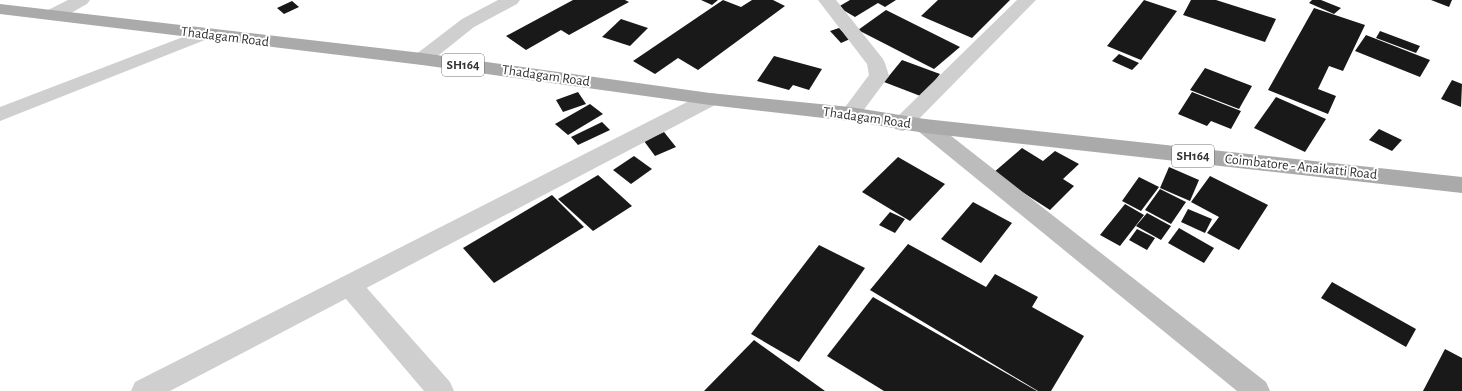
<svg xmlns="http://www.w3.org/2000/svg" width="1462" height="391" font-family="'Alegreya Sans',sans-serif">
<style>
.building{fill:#191919}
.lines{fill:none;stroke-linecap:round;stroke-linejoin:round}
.minor{fill:#cfcfcf;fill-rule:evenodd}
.tertiary{fill:#cfcfcf;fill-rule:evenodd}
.secondary{fill:#bcbcbc;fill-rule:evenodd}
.primary{fill:#aaa;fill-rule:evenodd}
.labels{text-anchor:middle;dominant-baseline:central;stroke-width:4;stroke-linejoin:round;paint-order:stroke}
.shield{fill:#fff;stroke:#707070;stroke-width:1}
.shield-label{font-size:13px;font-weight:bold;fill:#323232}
.street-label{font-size:14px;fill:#323232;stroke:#fff}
</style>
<rect width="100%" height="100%" fill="#fff"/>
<g class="building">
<polygon points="573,0 625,0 629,2 569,35 561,30 526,50 506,36"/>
<polygon points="701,0 718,0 712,5"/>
<polygon points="723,0 741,7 752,0 773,0 785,6 698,70 678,58 655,74 633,61"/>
<polygon points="850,0 896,0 885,7 878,3 855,17 838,7"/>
<polygon points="938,0 1010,0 972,38 921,16"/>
<polygon points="1144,0 1177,11 1141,60 1107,46"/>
<polygon points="1191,0 1216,0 1276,19 1265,42 1183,15"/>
<polygon points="1312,0 1321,0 1341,8 1334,14 1309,3"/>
<polygon points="1431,0 1452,0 1449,7"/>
<polygon points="292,1 299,7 284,14 277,8"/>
<polygon points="1314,8 1365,25 1343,71 1329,66 1318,89 1336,96 1328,114 1268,90"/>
<polygon points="886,10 960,47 934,69 858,30"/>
<polygon points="621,19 648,28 630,46 602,37"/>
<polygon points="839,28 850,39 841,43 830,31"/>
<polygon points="1380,31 1420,46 1416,53 1376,38"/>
<polygon points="1366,35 1430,60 1420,77 1355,51"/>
<polygon points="1119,54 1139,63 1132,70 1112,61"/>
<polygon points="774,56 822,69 809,90 793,85 789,90 757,81"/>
<polygon points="902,60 940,74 923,97 884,82"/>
<polygon points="1205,68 1252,86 1239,109 1190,90"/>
<polygon points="1452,80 1462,84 1461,107 1441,99"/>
<polygon points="578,92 586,104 563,112 556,100"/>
<polygon points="1192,92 1241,111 1231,129 1211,121 1207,126 1178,114"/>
<polygon points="1276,97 1326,119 1305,152 1254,128"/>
<polygon points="590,104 603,114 568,135 555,124"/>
<polygon points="602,122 610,130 578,145 571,137"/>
<polygon points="1379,129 1402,140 1392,151 1369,140"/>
<polygon points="664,132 676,147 655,156 644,141"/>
<polygon points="1022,148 1043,161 1055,151 1079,164 1063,179 1074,186 1050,210 993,173"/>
<polygon points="634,156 652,169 631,184 613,170"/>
<polygon points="898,157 945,184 910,221 862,192"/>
<polygon points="1169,167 1199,180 1190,201 1160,188"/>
<polygon points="598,175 632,206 593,231 558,199"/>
<polygon points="1210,176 1268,205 1239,250 1207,233 1219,217 1191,202"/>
<polygon points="1139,177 1159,187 1141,211 1122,201"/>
<polygon points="1160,189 1186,202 1171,224 1145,210"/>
<polygon points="552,195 584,227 494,283 463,248"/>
<polygon points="973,202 1012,223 981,263 941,239"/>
<polygon points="1125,204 1144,215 1120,246 1100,235"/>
<polygon points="1188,209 1212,219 1205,233 1181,222"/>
<polygon points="890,212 905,219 895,233 879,225"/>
<polygon points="1147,213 1171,226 1161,240 1136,226"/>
<polygon points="1179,228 1214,248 1204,263 1168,243"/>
<polygon points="1137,229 1155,238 1147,250 1129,240"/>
<polygon points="908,244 986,287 995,274 1038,297 1032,307 1084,336 1051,391 1038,391 870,290"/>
<polygon points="819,245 865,268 799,362 751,334"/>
<polygon points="1332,282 1416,329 1406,347 1321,298"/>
<polygon points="873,297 1037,391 884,391 827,356"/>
<polygon points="754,340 825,391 704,391"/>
<polygon points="1445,349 1462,358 1462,391 1423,391"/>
</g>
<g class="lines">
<g class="minor">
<path d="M68,0H90L87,4C75,10 60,22 46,19L43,15L46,11Z"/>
<polygon points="498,0 520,0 517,4 474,27 429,63 422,65 415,63 413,59 415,55 462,19"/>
<polygon points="818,0 836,0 883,59 885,63 889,76 857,119 850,121 843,119 840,114 869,75 867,64"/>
<polygon points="1017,0 1036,0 909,129 902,131 895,129 892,124 895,119"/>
<polygon points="204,29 210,30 213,34 210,38 0,121 0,107"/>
<polygon points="349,275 358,278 450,382 454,391 424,391 340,292 337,285 340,278"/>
</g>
<polygon class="tertiary" points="710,93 717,94 720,99 717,104 170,391 131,391 135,382 703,94"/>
<polygon class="secondary" points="925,119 932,121 1266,382 1270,391 1237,391 918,131 915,126 918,121"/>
<polygon class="primary" points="0,4 422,53 710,93 850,107 925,119 1462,177 1462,193 925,133 850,121 710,105 422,65 0,14"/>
</g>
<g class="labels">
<g class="shield">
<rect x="442" y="54" width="42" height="22" rx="3"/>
<rect x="1172" y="145" width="42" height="22" rx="3"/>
</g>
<g class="shield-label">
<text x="463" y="65">SH164</text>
<text x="1193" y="156">SH164</text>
</g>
<g class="street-label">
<text transform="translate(225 37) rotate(7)">Thadagam Road</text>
<text transform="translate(546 76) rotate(8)">Thadagam Road</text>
<text transform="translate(867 118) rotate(8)">Thadagam Road</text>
<text transform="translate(1301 167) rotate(6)">Coimbatore - Anaikatti Road</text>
</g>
</g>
</svg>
